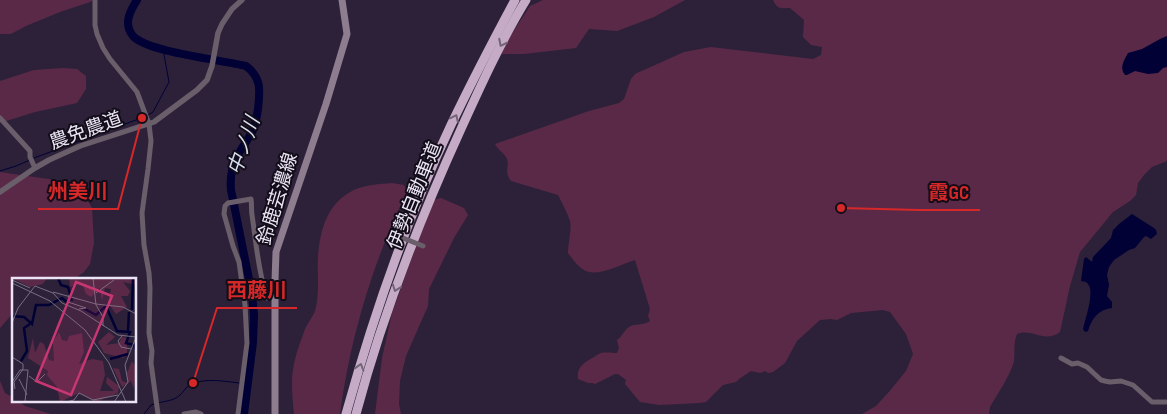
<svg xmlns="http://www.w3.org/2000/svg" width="1167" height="414" font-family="'Sofia Sans Condensed','Noto Sans JP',sans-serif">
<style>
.green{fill:#5b2948}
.water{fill:#010136}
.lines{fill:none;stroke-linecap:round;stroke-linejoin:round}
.stream{stroke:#010136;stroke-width:1}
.river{stroke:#010136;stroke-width:8}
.minor{stroke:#695e69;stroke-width:5}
.tertiary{stroke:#695e69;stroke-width:5.5}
.secondary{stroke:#8e7d8f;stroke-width:7}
.motorway{stroke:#c5abc6;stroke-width:9}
.minor-bridge{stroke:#695e69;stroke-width:5}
.oneway{stroke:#746478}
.labels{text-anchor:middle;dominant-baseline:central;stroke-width:4;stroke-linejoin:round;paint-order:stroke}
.street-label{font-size:19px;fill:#ebe4f5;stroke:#120d18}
.water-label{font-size:20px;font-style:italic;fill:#d5def0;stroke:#120d18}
.inset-river{fill:none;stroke:#010136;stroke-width:2.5}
.inset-road{fill:none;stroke:#786f84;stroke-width:1}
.view{fill:#c83772;fill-opacity:0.15;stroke:#c83772;stroke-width:2.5}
.inset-edge{fill:none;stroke:#ebe4f5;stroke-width:2.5}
.leader{fill:none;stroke:#d62828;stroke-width:2}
.callout-dot{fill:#d62828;stroke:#120d18;stroke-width:2}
.callout-label{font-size:20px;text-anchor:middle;font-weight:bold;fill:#d62828;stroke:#120d18;stroke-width:4;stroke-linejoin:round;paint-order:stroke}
</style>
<rect width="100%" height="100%" fill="#2c2139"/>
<g class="green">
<polygon points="0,0 93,0 90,2 60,12 26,26 11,34 0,34"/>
<polygon points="543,0 685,0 654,17 617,31 589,29 576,48 524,54 501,54 511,35 530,6"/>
<path d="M773,0H1167V161L1152,167L1144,175L1138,183L1136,195L1130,201L1113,212L1080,252L1070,286L1060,332C1044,344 1033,328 1017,334C1013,343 1015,352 1014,361C1011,374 997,395 990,407L989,414H862L876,406L888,393L906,371L913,354L906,334L890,312L883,310L851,313L837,320L831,319L820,320L797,341L785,363L773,372L768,373L765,371L760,373L751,371L739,379L736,382L723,385L706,402L700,403L659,405L640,402L625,384L626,380L618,374H615L595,384L592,383H588L578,379C576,367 585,362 594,357C596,356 598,354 601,353C605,352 613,353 617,353L619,348L617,340C622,337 624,330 629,327C635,323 643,326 650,321L648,316L650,309L635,260C620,264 596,280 581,268C576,264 572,258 568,253C568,244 572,228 570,221C567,212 562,203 558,195L511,181C503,171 511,165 506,157C503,152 498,150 495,144L589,111L619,103L624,99L631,79L635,74L684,52L711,47L813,59L821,55L822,47L811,45L803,37L804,20L790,8C780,8 778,10 773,0Z"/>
<polygon points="63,68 77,69 86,76 86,89 77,103 35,112 0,123 0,81 34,70"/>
<polygon points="0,172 62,181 83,192 92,208 94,243 90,264 84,272 74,279 14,279 14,312 0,328"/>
<path d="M392,183L404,185L407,192C373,261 350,338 340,414H294C293,404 292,394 292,383C292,367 297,350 303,335C305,326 312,319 315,311C320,294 317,275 318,257C320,230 327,203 354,190C365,185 380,184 392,183Z"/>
<polygon points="441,198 464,208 468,215 454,238 429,289 428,306 406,356 400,381 399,404 401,414 375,414 382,358 392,313 429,210 434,200"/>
<polygon points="0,381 5,393 14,398 14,400 17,400 25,406 51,414 0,414"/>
</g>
<g class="water">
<path d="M1167,36V67L1163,68L1158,73L1148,74L1135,71L1127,75H1125C1119,68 1124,60 1128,53L1142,49L1160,39Z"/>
<path d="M1132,214L1154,228L1156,230L1157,234L1151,239L1146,236L1144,237L1135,248L1129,250L1114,260L1109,267L1107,275L1109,285L1107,296L1112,302V308C1098,310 1092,318 1088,331L1085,332L1083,329C1085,319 1095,292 1088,284C1086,281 1084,282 1081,281L1084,259L1086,257L1092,262L1093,257L1111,238L1113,230L1119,224Z"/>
</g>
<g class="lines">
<g class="stream">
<polyline points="148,115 153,112 169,82 163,49"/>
<polyline points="34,158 144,117"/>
<polyline points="0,171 16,166 30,160"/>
<polyline points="243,383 248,384"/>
<path d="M158,403C165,401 174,401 180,395C184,392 186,386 191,384C206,378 223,381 239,383"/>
<polyline points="144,414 151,405 154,404"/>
</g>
<path class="river" d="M137,0C130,11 123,24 133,36C147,52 222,60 246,66C262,78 260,91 258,109C257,115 256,122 254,128C249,139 241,148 236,159C231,169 230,179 231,190L252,294L254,315L253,342L244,414"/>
<g class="minor">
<polyline points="95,0 95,25 97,34 103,48 110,59 137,92 149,124 151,141 148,169 142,213 144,245 149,273 150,288 149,333 152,351 151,363 158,414"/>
<polyline points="0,118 30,151 30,157 35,168"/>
<polyline points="1061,358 1072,364 1078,363 1087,367 1101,380 1105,381 1110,382 1121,381 1133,385 1152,402 1167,402"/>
<polyline points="184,414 196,412 201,414"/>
<path d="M238,414L247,343L245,305L239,262L233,246L224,214L225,206L228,203L251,199C252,204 251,209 252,215C256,241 258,272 267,298L274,282"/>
</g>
<polyline class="tertiary" points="0,192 35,168 49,160 80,146 154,122 197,90 207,80 212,66 218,33 222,24 232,9 242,0"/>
<polyline class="secondary" points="275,414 275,281 276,252 326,104 347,34 342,0"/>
<g class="motorway">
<path d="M346,414C373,317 408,216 451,125C471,83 493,41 515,0"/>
<path d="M356,414C382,316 419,221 461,129C481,85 501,41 526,0"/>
</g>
<polyline class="minor-bridge" points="393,234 423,246"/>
</g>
<defs><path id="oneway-chevron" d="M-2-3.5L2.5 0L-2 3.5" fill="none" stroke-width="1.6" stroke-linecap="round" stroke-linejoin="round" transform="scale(1.25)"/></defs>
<g class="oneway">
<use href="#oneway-chevron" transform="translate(502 43) rotate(117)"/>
<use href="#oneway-chevron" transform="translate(455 118) rotate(-64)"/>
<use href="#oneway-chevron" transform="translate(396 288) rotate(110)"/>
<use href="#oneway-chevron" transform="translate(360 367) rotate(-73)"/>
</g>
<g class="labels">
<g class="street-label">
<text transform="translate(86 131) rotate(-20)">農免農道</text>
<text transform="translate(415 196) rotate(-68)">伊勢自動車道</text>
<text transform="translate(278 199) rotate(-73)">鈴鹿芸濃線</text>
</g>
<g class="water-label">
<text transform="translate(244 146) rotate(-71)">中ノ川</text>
</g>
</g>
<g transform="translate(12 278)">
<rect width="124" height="124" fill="#2c2139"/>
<path d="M0,0H35L31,6L18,9ZM57,0H124V7L111,4L118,13L116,18H109L115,29L104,36L96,25L99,11L93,10L90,23L88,10L79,19L74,16L70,5L58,9ZM47,54L50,62L55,63L57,58L70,55L72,74L67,86L80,81L91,83L93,97L88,113H102L94,105L95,99L107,108L106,115L84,124L67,115L48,124L45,109L35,97L36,93L16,80L21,60L23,75L28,64L32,66L37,82L42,83L41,64ZM97,54L103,59L94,67L107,65L110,59L115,60V76L111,80L92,75L86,64ZM120,83L124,89L122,111L119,103L110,109L101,90L107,91L110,103L116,105L115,95Z" fill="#5b2948"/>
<path class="inset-river" d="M46,0L49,7L56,9L60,23M71,30L84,37L94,28L105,53L118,54L114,65L122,67L124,72M120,32L121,1M0,38L12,39L20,46L24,27H37L50,20L56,25M116,53L117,34M98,81L116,76M9,83L15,73L12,50L18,46"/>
<path class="inset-road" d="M81,0L84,27L91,39V48M0,2L18,10M0,5L38,23L73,52L97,85L114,124M41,14L84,26L111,29L124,36M84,15L102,2M57,17L56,24L74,30L67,31M0,45L6,30L23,8L41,15L50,25L69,33L106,57L124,59M110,58L106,63L109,69L119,71M0,79L11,86V91L2,104L3,111M17,98L25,104L33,96M7,101L15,117M0,104L8,92H16M13,124L16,92M54,124L62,122L67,115L81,122L106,117M102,124L116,104L113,87L124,59"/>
<path class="view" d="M64,4L100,18L59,117L24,103Z"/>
<rect width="124" height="124" class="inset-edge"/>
</g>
<path class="leader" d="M142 118L118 209H38M841 208L919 210H980M193 383L217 308H297"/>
<g class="callout-dot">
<circle cx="142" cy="118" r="5"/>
<circle cx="841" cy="208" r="5"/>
<circle cx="193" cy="383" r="5"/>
</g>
<g class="callout-label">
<text x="78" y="198">州美川</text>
<text x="949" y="199">霞GC</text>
<text x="257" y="297">西藤川</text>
</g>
</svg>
